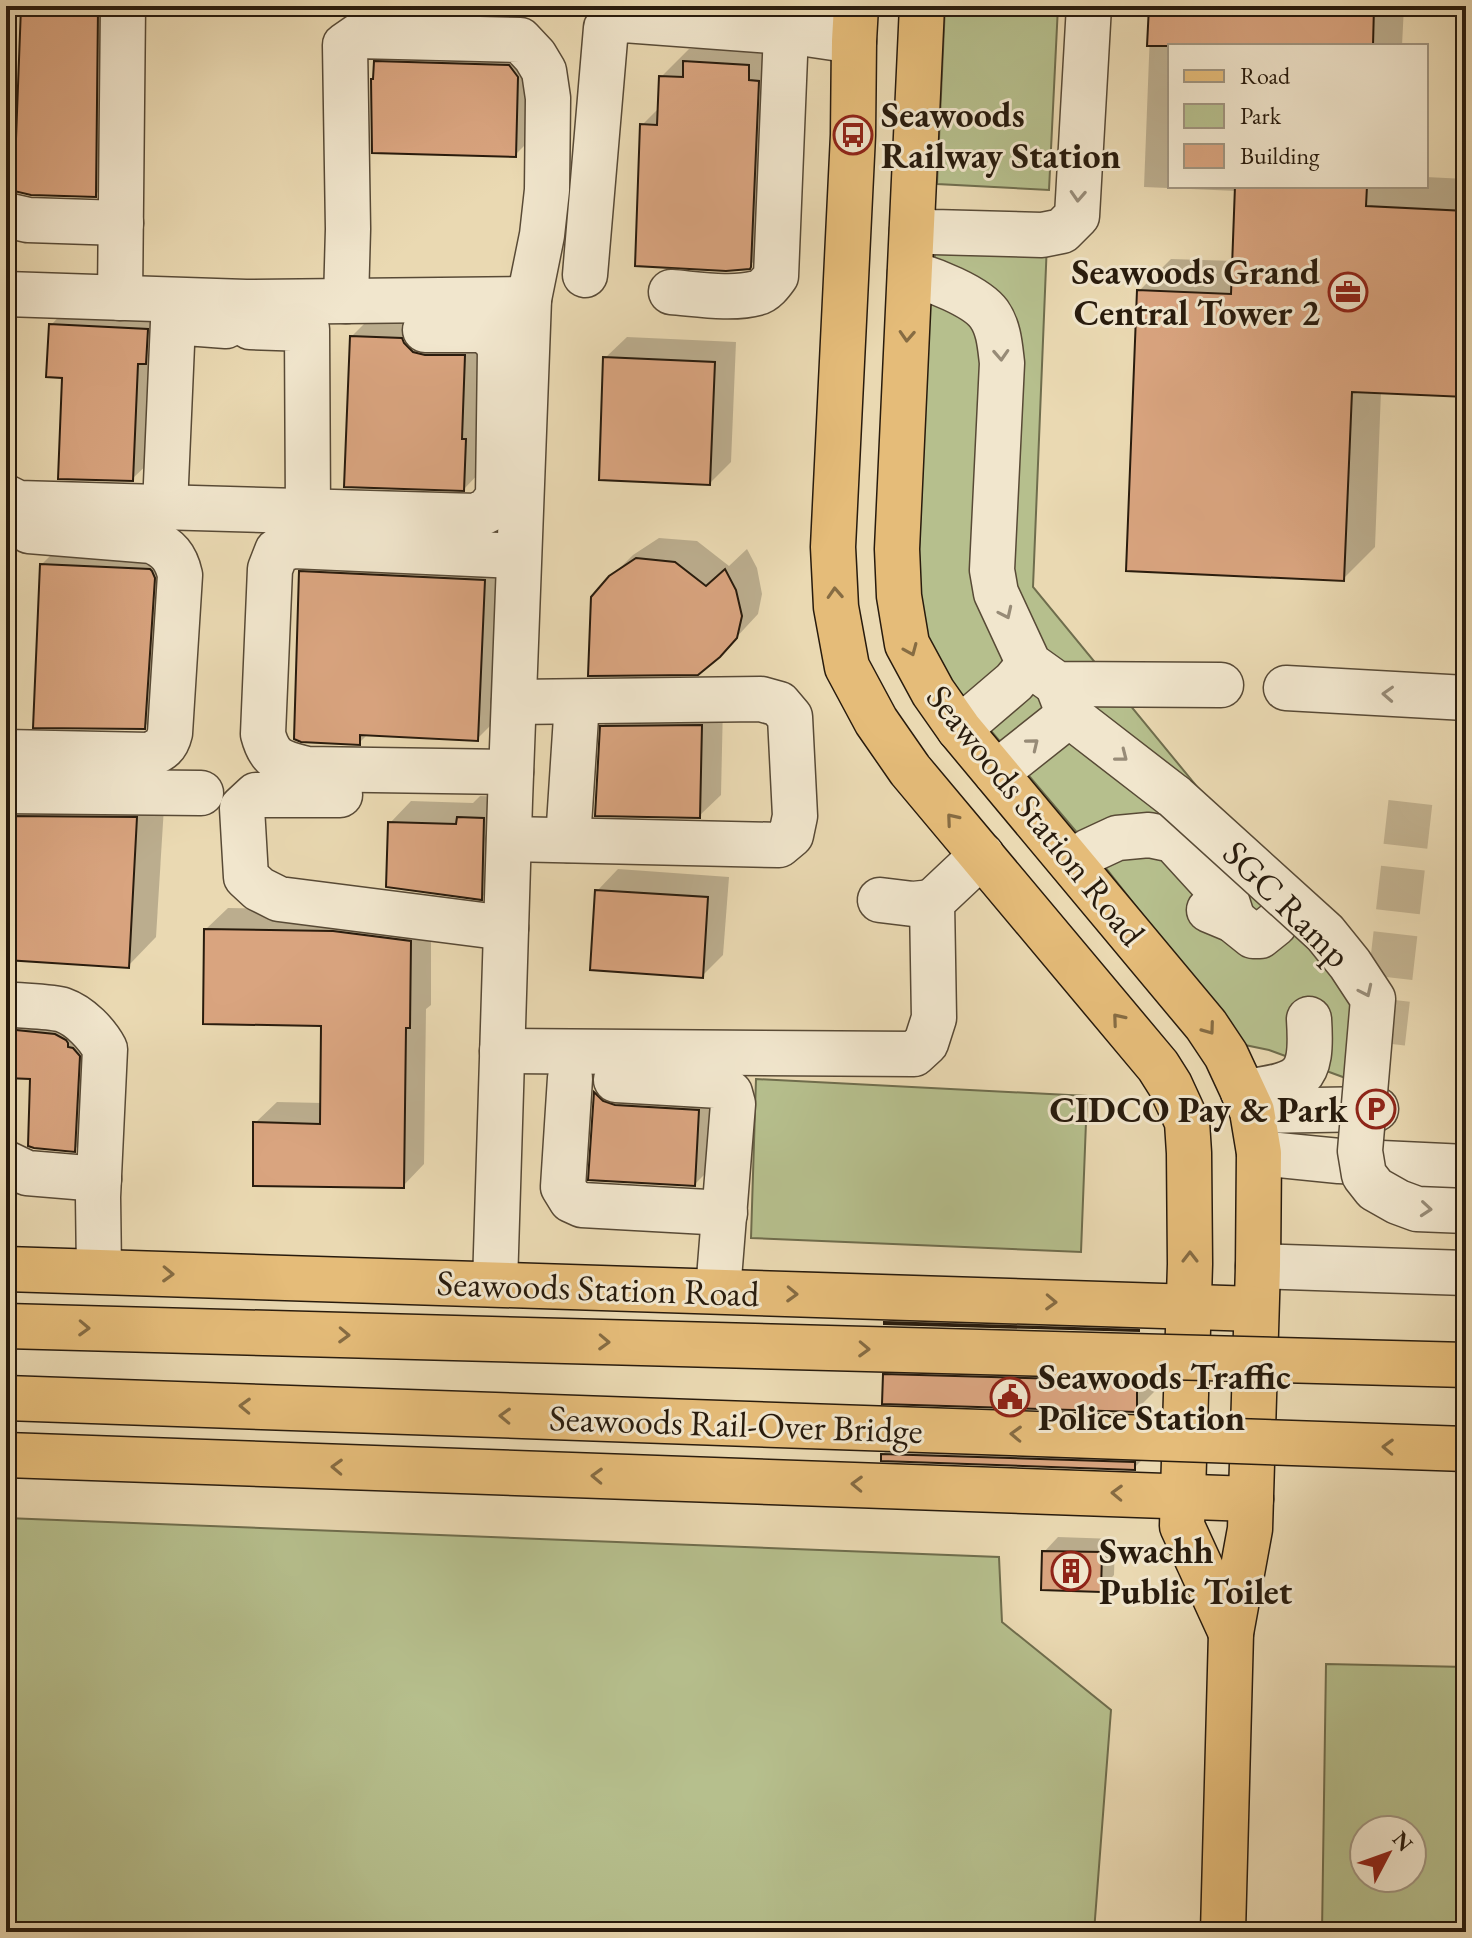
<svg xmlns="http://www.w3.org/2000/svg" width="1472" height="1938" font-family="'EB Garamond',serif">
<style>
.green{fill:#b6bf8d;stroke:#6f6d4d;stroke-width:2;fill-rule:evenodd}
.shadow{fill:#0003}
.building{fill:#d9a47f;stroke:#281b0d;stroke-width:2}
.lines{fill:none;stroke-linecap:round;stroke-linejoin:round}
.minor-tunnel{stroke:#c3b391;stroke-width:44;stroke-dasharray:44 22;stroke-linecap:butt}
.minor-casing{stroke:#584a36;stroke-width:47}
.major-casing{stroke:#281b0d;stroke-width:47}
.minor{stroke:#f1e6cd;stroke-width:44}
.major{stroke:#e5bc79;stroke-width:44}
.minor-bridge-casing{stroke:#584a36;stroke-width:47;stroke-linecap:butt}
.major-bridge-casing{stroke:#281b0d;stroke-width:47;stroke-linecap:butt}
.minor-bridge{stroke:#f1e6cd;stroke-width:44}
.major-bridge{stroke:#e5bc79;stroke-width:44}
.oneway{stroke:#978b77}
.oneway2{stroke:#866c43}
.labels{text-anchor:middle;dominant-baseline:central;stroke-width:6;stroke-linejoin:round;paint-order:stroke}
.poi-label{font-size:36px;font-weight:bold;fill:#281b0d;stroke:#f1e6cd;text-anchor:start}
.street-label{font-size:36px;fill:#281b0d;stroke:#f1e6cd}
</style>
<rect width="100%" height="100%" fill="#ead9b2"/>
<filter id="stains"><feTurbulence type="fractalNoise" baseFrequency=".0025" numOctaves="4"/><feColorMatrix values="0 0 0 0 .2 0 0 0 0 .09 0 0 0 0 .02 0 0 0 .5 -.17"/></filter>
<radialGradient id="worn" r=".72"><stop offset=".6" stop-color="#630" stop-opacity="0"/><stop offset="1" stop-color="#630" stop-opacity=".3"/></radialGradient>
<g class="green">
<polygon points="945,6 1058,6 1049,190 937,184"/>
<path d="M1047,242L1033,587L1364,990L1362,1084L1269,1050L1245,1045L1090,848L964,699C950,681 937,660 928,639C919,616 919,575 919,550L931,274L937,245Z"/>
<polygon points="756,1079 1087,1096 1081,1252 751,1238"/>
<polygon points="6,1518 999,1557 1002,1622 1111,1710 1094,1932 6,1932"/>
<path d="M1326,1664L1466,1667V1932H1322ZM1412,1830V1878H1364V1830Z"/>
</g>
<g class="shadow">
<polygon points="23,6 123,6 121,169 95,195 16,190"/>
<polygon points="1151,6 1404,6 1402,46 1170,46 1170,186 1426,186 1426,177 1466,179 1466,395 1381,391 1375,547 1343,579 1139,291 1171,259 1234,261 1237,191 1144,187"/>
<polygon points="713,34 777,37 779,237 750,265 642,125 659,108 661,77 689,49 698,49"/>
<polygon points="397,41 531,44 537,133 515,155 376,62"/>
<polygon points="72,303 168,308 154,458 132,479 64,376 51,325"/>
<polygon points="373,315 485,334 485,467 464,489 352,336"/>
<polygon points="627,337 736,342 731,462 710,483 605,358"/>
<polygon points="70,536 178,542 171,700 143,728 42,564"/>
<polygon points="659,538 697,541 729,566 747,549 757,568 762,594 758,614 719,656 610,578 633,555"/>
<polygon points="329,544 512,552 505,711 477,739 368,734 359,743 301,572"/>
<polygon points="723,704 721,795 699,816 602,727 624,705"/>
<polygon points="165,790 156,937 128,966 6,958 6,804"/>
<polygon points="480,796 505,797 503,876 481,898 390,823 411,801 473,803"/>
<polygon points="618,869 729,877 723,955 702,976 597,891"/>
<polygon points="228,908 355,910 431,920 431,1005 426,1009 424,1164 403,1186 255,1123 277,1102 323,1103 324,1024 206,929"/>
<polygon points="6,1004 95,1027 96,1128 74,1150 32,1078 6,1076"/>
<polygon points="617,1072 720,1089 716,1163 695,1184 591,1178 596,1093"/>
<polygon points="914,1295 1163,1304 1138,1329 887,1322"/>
<polygon points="913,1347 1165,1354 1164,1382 1136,1410 885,1375"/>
<polygon points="911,1426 1162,1440 1134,1468 883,1454"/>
<polygon points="1058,1537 1115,1539 1114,1575 1100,1590 1044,1552"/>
</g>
<g class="building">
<polygon points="1149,6 1374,6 1373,46 1147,46"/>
<polygon points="21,7 98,9 96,197 31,195 14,191"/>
<polygon points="374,61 509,65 518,77 516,157 372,153 371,79 373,79"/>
<polygon points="683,61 749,65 749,80 759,81 751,267 750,269 726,271 635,266 640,124 657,125 659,76 683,77"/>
<polygon points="1235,186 1367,186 1366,206 1466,211 1466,397 1352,392 1344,581 1126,571 1137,290 1231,294"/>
<polygon points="49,324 148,329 146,364 138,364 133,481 58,479 62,378 46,377"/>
<polygon points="350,336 402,338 404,343 413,352 425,355 465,355 462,439 466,439 464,491 344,487"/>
<polygon points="603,357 715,362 710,485 599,480"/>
<polygon points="636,558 675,562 706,586 725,569 736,590 742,616 737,638 720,657 698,675 588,676 591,597 609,576"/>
<polygon points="40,564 150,569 152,571 155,578 145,729 33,728"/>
<polygon points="299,571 485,580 478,741 360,735 360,745 301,742 294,739"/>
<polygon points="702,725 700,818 595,816 600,726"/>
<polygon points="6,816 137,817 129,968 6,960"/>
<polygon points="457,817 484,818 482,900 386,887 388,822 456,824"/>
<polygon points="595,890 708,897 703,978 590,970"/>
<polygon points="204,929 333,931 411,941 410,1028 406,1028 404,1188 253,1186 253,1122 320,1124 321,1026 203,1024"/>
<polygon points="6,1029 55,1034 66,1040 68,1043 68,1047 73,1048 80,1056 75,1152 34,1148 28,1146 30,1079 6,1078"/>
<polygon points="594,1092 603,1101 615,1105 699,1110 695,1186 588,1180"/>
<polygon points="884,1322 1139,1330 1139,1331 884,1324"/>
<polygon points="883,1374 1137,1381 1137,1412 882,1404"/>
<polygon points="881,1454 1135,1462 1135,1470 881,1461"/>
<polygon points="1042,1551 1102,1552 1101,1592 1041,1590"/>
</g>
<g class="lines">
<polyline class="minor-tunnel" points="1383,1043 1411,797"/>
<g class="minor-casing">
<g id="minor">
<polyline points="6,215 28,220 121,223"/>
<polyline points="912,230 933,232 1042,235 1062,231 1077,216 1089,6"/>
<path d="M910,273C931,279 976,296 989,314C999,328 1000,346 1002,363L992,570L996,593L1029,664L1057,684L1221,685"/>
<polyline points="585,275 606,28 624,20 800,33 854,41"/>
<path d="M671,292C697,294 732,300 757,293C765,291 771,283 776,276L786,32"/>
<polyline points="6,294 246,302 529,299 510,801 495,1284"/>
<polyline points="120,298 123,6"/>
<polyline points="346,301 348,229 345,45 358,36 520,40 535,56 544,71 548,98 547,190 542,235 529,299"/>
<polyline points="250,327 307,329 308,511"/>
<polyline points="6,497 18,503 476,516 488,510 498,497 500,350 495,339 483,330 425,330"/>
<polyline points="165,506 173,322 226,326"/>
<polyline points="1057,684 1069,715 1175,797"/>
<polyline points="1286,688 1466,698"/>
<polyline points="959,729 1014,682 1029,664"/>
<path d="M6,752L149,755C161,750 167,746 170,733L180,575C176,557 168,548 152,541L29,531"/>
<path d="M511,772L306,769C281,762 270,761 263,734L270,569L277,551L293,546L518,556"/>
<polyline points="996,773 1069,715"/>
<polyline points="6,791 201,793"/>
<polyline points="340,795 256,795 242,808 246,877 259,889 279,899 506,928"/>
<polyline points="509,839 779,845 791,835 795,816 790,717 779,704 761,699 514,702"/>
<polyline points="568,840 577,702"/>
<polyline points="1071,862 1089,851 1117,838 1149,835 1173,840 1226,898 1233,920"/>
<polyline points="880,900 913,904 932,902"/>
<polyline points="1209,910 1233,920 1253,936 1260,936 1275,924"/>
<path d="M6,1004C20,1006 51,1006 63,1010C80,1016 97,1034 105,1049L98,1197L99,1271"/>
<polyline points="502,1051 914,1054 926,1043 934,1018 932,902 982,855"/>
<polyline points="570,1078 563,1187 571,1200 582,1205 725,1213"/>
<polyline points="616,1080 720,1086 730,1093 733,1104 718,1291"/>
<path d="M1243,1092C1302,1084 1313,1081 1309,1019"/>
<polyline points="1252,1111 1376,1109"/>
<polyline points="1259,1153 1339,1161 1466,1167"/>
<polyline points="6,1163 27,1173 99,1179"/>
<polyline points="1258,1266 1466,1273"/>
</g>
</g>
<g class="major-casing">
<g id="major">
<polyline points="856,6 854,41 853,135 833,547 836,607 847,667 876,721 910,770 1158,1066 1170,1085 1187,1122 1189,1153 1190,1264 1182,1526 1231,1633"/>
<polyline points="922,6 897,549 899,596 907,644 933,692 959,729 1206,1025 1226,1055 1252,1111 1259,1153 1258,1266 1250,1529 1231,1633 1223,1932"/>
<polyline points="6,1269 1256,1309"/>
<polyline points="6,1455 1251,1499"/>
</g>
</g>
<use href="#minor" class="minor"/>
<use href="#major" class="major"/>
<g class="minor-bridge-casing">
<polyline id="minor-bridge" points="1175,797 1325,933 1350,964 1373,999 1360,1151 1364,1175 1375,1189 1398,1202 1417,1209 1466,1211"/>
</g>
<g class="major-bridge-casing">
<g id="major-bridge">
<polyline points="6,1326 1466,1365"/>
<polyline points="6,1398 1466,1449"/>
</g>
</g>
<use href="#minor-bridge" class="minor-bridge"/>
<use href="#major-bridge" class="major-bridge"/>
</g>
<defs><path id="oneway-chevron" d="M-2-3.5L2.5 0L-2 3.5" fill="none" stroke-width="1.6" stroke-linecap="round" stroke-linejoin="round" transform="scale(2)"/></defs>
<g class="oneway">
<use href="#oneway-chevron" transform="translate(1078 196) rotate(93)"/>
<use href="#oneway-chevron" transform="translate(1001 355) rotate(87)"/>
<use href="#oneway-chevron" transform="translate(1006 613) rotate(65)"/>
<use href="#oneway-chevron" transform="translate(1388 694) rotate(-177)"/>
<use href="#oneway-chevron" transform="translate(1033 744) rotate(-39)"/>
<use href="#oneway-chevron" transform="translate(1122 756) rotate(38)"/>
<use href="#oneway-chevron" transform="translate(1366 991) rotate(65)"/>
<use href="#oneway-chevron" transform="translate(1426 1209) rotate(5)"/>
</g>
<g class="oneway2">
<use href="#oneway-chevron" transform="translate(907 336) rotate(93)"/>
<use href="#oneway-chevron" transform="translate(835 593) rotate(-93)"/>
<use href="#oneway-chevron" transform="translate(911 650) rotate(67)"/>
<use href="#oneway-chevron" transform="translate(952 819) rotate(-130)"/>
<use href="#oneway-chevron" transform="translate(1118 1019) rotate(-130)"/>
<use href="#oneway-chevron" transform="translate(1209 1029) rotate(54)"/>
<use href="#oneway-chevron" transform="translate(1190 1257) rotate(-90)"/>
<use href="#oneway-chevron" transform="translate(168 1274) rotate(2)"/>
<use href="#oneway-chevron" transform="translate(792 1294) rotate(2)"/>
<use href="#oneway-chevron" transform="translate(1051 1302) rotate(2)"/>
<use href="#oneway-chevron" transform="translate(84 1328) rotate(2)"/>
<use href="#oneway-chevron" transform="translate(344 1335) rotate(2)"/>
<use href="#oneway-chevron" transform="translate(604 1342) rotate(2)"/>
<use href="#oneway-chevron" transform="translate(864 1349) rotate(2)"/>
<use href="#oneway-chevron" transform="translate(245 1406) rotate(-178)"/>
<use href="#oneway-chevron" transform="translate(505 1416) rotate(-178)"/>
<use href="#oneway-chevron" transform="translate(1016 1434) rotate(-178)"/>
<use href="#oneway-chevron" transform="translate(1388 1447) rotate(-178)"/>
<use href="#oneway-chevron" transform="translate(337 1467) rotate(-178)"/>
<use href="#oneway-chevron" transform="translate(597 1476) rotate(-178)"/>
<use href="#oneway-chevron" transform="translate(857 1484) rotate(-178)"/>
<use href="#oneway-chevron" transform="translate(1117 1493) rotate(-178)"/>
</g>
<defs>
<g id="bus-ring" transform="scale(2)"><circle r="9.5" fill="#f1e6cd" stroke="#8f2418" stroke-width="1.5"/><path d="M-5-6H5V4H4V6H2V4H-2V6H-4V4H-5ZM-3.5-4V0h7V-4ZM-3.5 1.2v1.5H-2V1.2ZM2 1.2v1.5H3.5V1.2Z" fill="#8f2418"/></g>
<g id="office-ring" transform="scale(2)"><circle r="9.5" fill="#f1e6cd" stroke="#8f2418" stroke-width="1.5"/><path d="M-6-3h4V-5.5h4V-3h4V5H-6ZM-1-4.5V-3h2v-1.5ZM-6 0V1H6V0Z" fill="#8f2418"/></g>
<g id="parking-ring" transform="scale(2)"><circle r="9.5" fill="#f1e6cd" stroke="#8f2418" stroke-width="1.5"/><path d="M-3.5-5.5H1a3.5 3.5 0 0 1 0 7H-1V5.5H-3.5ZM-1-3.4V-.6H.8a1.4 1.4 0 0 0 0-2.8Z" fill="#8f2418"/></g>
<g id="civic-ring" transform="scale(2)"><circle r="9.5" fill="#f1e6cd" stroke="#8f2418" stroke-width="1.5"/><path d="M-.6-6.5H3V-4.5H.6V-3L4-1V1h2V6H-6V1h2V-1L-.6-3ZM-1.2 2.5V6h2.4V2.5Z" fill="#8f2418"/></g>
<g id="building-ring" transform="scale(2)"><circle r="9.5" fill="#f1e6cd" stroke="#8f2418" stroke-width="1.5"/><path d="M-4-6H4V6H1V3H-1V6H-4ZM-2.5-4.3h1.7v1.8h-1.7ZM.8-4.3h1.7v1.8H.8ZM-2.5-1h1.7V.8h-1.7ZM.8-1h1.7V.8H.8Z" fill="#8f2418"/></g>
</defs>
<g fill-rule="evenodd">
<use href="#bus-ring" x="853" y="135"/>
<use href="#office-ring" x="1348" y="292"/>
<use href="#parking-ring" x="1376" y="1109"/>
<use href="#civic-ring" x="1010" y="1397"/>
<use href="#building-ring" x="1071" y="1571"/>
</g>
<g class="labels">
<g class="poi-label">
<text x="881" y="114">Seawoods<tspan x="881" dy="41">Railway Station</tspan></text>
<text x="1320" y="271" text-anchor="end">Seawoods Grand<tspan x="1320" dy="41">Central Tower 2</tspan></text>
<text x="1348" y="1109" text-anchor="end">CIDCO Pay &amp; Park</text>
<text x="1038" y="1376">Seawoods Traffic<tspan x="1038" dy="41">Police Station</tspan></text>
<text x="1099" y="1550">Swachh<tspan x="1099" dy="41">Public Toilet</tspan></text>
</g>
<g class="street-label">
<text transform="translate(1036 815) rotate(51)">Seawoods Station Road</text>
<text transform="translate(1287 904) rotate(45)">SGC Ramp</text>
<text transform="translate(598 1288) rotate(2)">Seawoods Station Road</text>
<text transform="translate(736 1424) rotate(2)">Seawoods Rail-Over Bridge</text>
</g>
</g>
<rect width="1472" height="1938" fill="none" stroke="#ead9b2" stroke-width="32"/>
<rect x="8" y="8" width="1456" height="1922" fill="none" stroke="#281b0d" stroke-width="4"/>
<rect x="16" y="16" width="1440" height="1906" fill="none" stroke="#281b0d" stroke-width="2"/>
<rect x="1168" y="44" width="260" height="144" fill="#f1e6cd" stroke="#a19580" stroke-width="2"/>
<rect x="1184" y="70" width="40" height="12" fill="#e5bc79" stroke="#a19580" stroke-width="2"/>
<text x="1240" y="84" font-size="24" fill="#281b0d">Road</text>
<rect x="1184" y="104" width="40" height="24" fill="#b6bf8d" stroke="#a19580" stroke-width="2"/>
<text x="1240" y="124" font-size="24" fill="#281b0d">Park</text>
<rect x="1184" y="144" width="40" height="24" fill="#d9a47f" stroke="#a19580" stroke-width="2"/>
<text x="1240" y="164" font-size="24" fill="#281b0d">Building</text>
<g transform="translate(1388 1854) rotate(49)"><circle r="38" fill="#f1e6cd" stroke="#a19580" stroke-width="2"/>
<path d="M0-6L14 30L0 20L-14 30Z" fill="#8f2418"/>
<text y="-12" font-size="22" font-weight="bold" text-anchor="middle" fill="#281b0d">N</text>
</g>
<rect width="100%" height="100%" filter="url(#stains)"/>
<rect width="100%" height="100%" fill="url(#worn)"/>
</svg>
